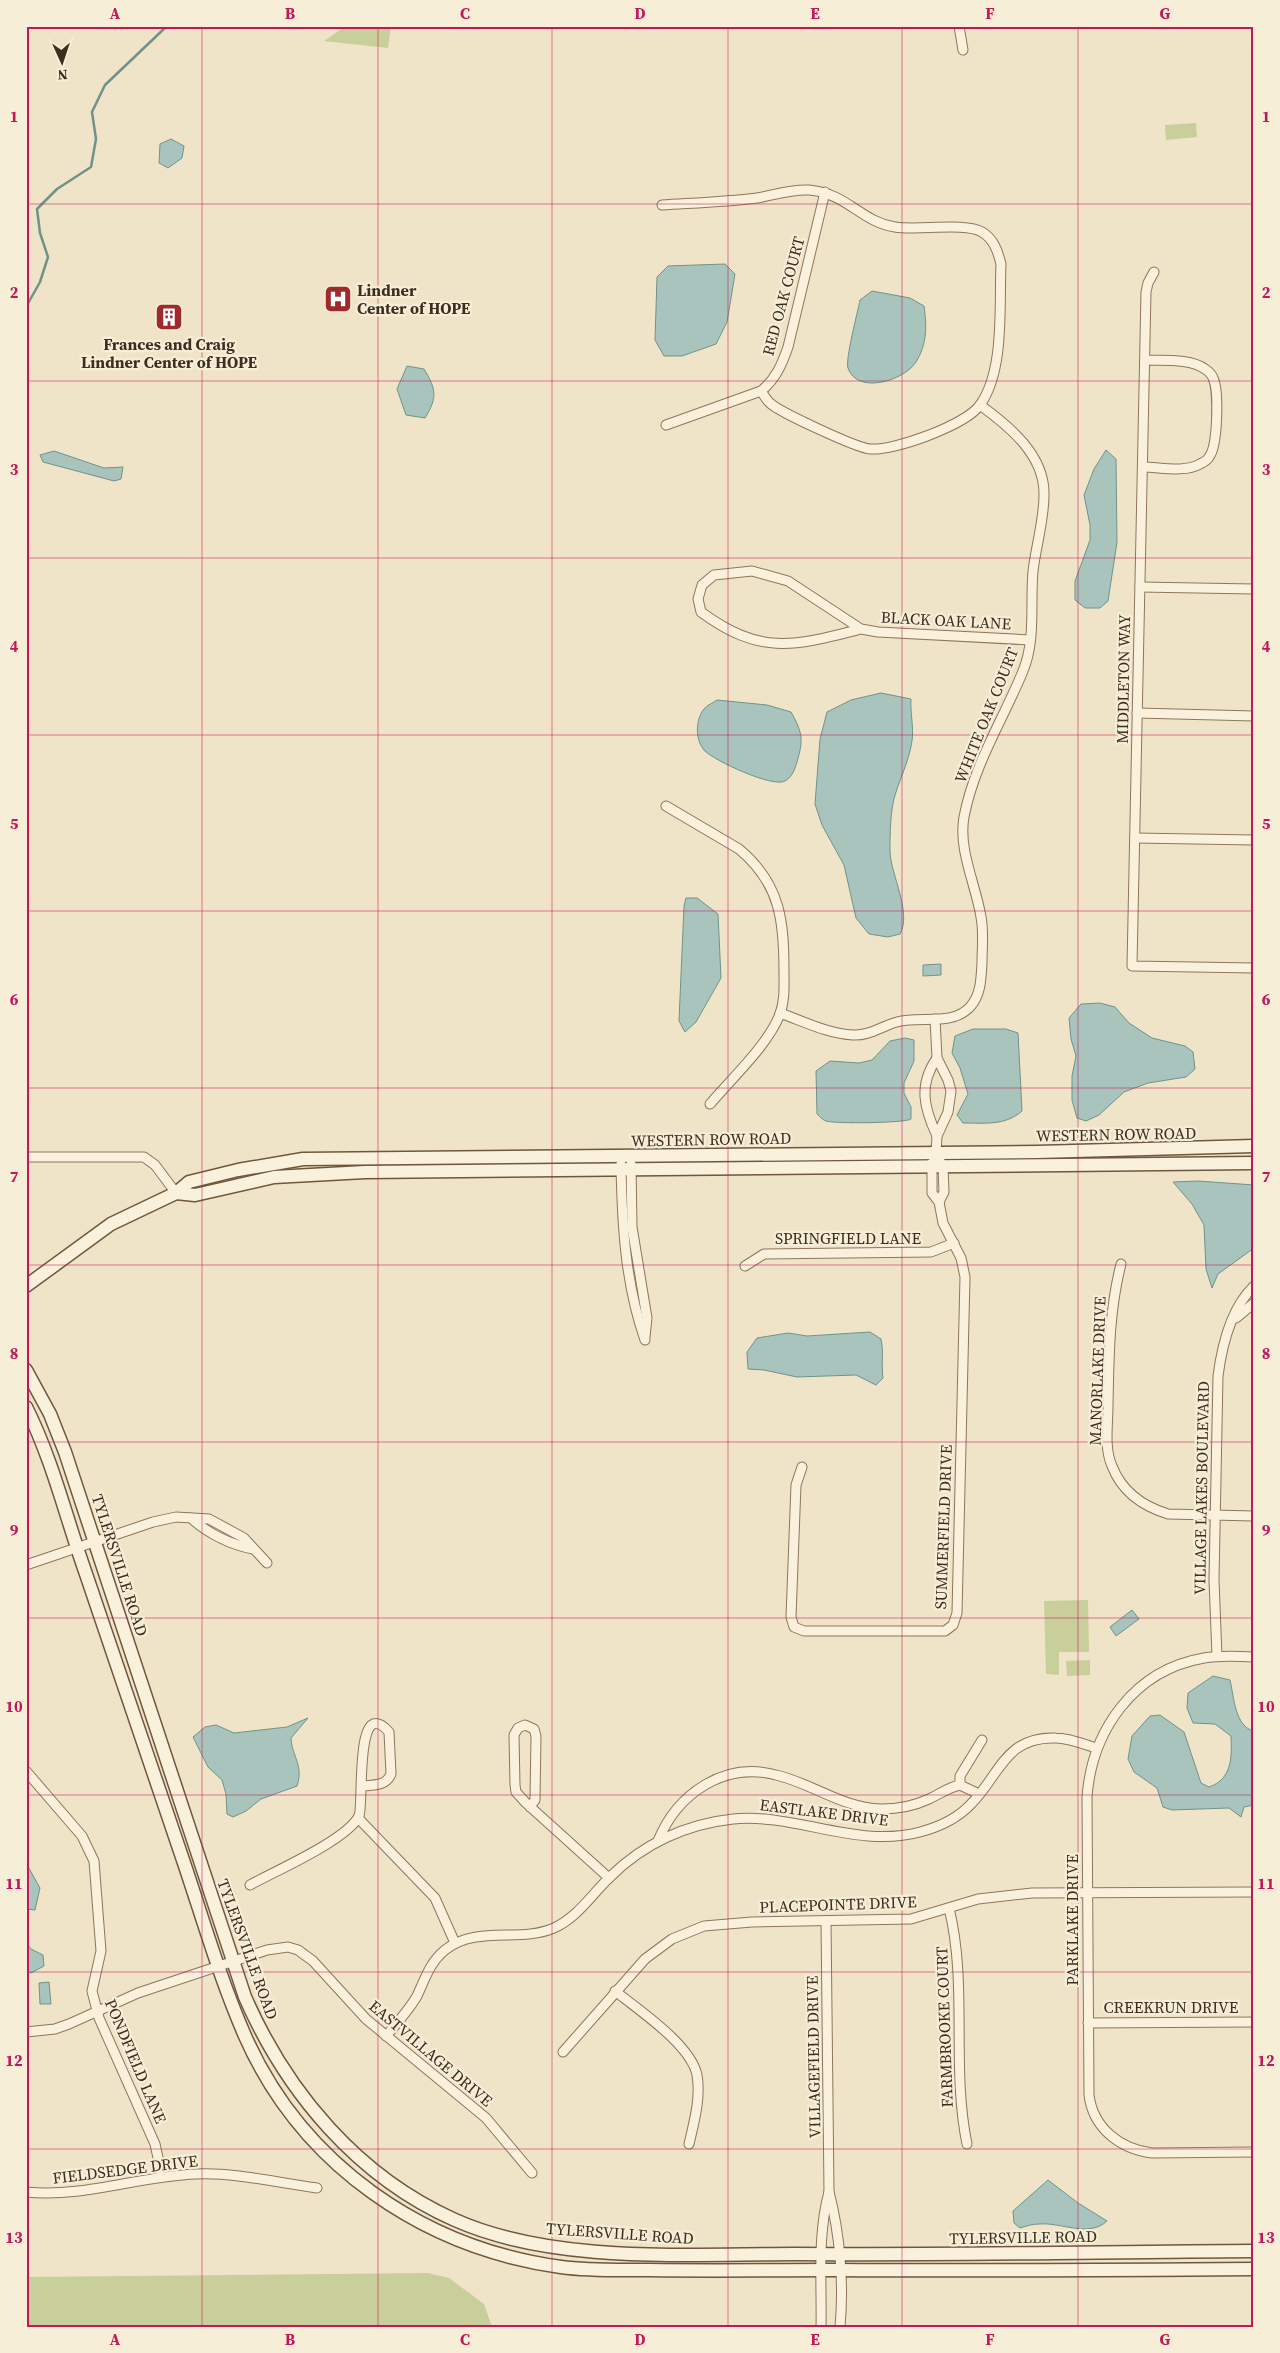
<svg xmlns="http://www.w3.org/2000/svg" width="1280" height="2353" font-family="'Source Serif 4',serif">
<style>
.green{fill:#c9cf9b}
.water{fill:#a9c4bc;stroke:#6f938a}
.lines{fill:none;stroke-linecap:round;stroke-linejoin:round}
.stream{stroke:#6f938a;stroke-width:2.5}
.street-casing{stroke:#8d765c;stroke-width:11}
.secondary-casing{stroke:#6f573f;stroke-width:15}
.street{stroke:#faf1dc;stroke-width:9}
.secondary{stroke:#faf1dc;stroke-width:12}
.grid{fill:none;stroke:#c2185b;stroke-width:1;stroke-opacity:0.55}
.labels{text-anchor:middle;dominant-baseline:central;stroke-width:4.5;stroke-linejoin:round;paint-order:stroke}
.poi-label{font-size:16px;font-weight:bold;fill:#3d2e20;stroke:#f7eed8;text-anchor:start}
.street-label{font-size:16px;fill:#3d2e20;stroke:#f7eed8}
.neatline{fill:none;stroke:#c2185b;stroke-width:2}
.grid-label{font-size:16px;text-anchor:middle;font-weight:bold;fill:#c2185b}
</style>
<rect width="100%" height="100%" fill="#f0e4c8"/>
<g class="green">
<polygon points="346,26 391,26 388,48 324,41"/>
<polygon points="1196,123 1197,137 1166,140 1165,125"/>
<polygon points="1088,1600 1089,1652 1059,1652 1059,1675 1046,1674 1044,1601"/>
<polygon points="1090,1660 1090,1675 1067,1676 1066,1661"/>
<polygon points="428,2273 449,2278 484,2304 492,2327 26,2327 26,2277"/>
</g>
<g class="water">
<polygon points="171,139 184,146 182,158 168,168 159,163 160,144"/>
<polygon points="725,264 735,274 727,322 716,344 682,356 664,356 655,340 657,277 668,266"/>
<path d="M872,291L910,298L924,306C927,327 927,344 916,362C904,381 857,395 848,368C845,360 858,311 860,300Z"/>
<path d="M407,366L424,369C436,389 438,397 425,418L406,415L397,389Z"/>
<polygon points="1106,450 1116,459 1117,542 1108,601 1100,608 1085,608 1075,600 1075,581 1090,540 1090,525 1084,495 1094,469"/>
<polygon points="54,451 104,468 123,467 121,479 114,481 43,462 40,455"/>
<path d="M881,693L911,699C910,713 914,727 912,741C909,760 902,774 896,792C890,809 890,834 890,852C891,875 912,913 900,934L888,937L869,934L856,918L844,865L822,825L815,804L820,739L827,712L851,700Z"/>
<path d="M717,700L767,705L791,712C801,730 804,738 798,758C796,766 793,777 785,781C773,788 715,761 705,751C695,741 695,720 704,709C707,705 713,703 717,700Z"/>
<polygon points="686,898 697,898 718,914 721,978 696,1022 685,1032 679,1021 684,906"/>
<polygon points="941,964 941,975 923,976 923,965"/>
<polygon points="1100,1003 1115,1007 1129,1023 1152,1038 1185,1046 1193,1052 1195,1069 1186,1077 1148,1083 1124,1092 1099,1115 1086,1121 1077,1118 1072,1100 1072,1076 1076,1056 1071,1039 1069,1018 1081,1004"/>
<path d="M973,1029H1006L1018,1033L1022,1111C1005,1126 985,1123 963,1123L957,1115L968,1094L960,1068L952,1053L955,1036Z"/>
<path d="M905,1038L914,1040V1061L904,1083V1093L911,1107V1119C906,1123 835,1124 826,1121C823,1120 820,1117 817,1114L816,1071L830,1061L859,1063L872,1060L890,1041Z"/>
<polygon points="1198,1181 1254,1185 1254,1248 1218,1274 1212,1288 1206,1269 1204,1225 1192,1204 1173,1182"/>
<path d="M870,1332L881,1339C884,1353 881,1364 883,1378L876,1385L856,1375L797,1377L764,1370L748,1369L747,1352L757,1338L788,1333L807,1336Z"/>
<polygon points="1132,1610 1139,1619 1116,1636 1110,1627"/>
<path d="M1213,1676L1230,1680C1234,1697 1235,1727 1254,1731V1805L1244,1807L1241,1817L1229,1808L1172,1810L1163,1807L1157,1788L1134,1772L1128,1759L1132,1736L1150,1716L1160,1715L1184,1732L1201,1783L1209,1787C1232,1779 1232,1758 1231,1736L1215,1724L1193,1723L1187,1708L1188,1693Z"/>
<path d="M308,1718L291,1738C292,1757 304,1765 297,1786L261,1799L246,1811L233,1817L227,1814L226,1794L222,1780L208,1767L193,1737L205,1727L216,1725L234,1733L287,1727Z"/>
<polygon points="26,1863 40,1888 35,1910 26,1909"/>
<polygon points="26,1942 31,1949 43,1955 44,1966 31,1973 26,1971"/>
<polygon points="49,1982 51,2004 40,2004 39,1983"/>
<path d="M1048,2180L1078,2203L1107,2221C1089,2238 1061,2222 1039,2224C1033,2224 1026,2226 1020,2228L1014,2223L1013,2211Z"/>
</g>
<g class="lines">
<polyline class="stream" points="26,307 40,282 48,257 40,233 37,209 57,189 91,167 96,139 92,112 105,85 167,26"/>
<g class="street-casing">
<g id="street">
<polyline points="959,26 963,50"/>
<path d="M662,205C693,203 725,202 757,198C774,195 791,189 809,190C847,193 861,222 895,227C917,231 965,222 982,232C994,239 998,252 1001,264C999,306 1005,370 980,405C966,425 894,451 870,449C857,448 779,412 770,403C766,400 764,395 761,391"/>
<polyline points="1154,272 1148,283 1146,292 1132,966 1254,968"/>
<path d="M666,425L761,391C776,379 782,364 788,347L825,192"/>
<path d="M1143,467C1160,467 1184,473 1200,464C1202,463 1208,460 1209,457C1218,446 1219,390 1213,378C1212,375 1208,371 1205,369C1190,358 1163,361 1145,360"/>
<polyline points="1140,587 1254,589"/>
<path d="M861,629C794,646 761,656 701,612L698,599L702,585L714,575L752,571L788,581L861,629L878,632L1030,640"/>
<polyline points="1137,713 1254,716"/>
<path d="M666,806L739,849C781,884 784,922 784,972C784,986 785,1000 780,1014C768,1045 732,1078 710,1104"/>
<polyline points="1135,838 1254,840"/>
<path d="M780,1013C803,1021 828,1034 853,1035C869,1036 882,1026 897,1022C921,1015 951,1027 970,1007C981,995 981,979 982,963C982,948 984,932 981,917C976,885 958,850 964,817C974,764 1003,720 1023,671C1036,640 1030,604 1033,571C1036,546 1044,520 1044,495C1045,455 1009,426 980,405"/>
<polyline points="935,1019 937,1058 948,1080 951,1091 948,1112 937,1136 936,1153 943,1167 944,1192 939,1202"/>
<path d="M937,1058C918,1085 924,1108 937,1136"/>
<polyline points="26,1157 144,1157 155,1165 176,1193"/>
<path d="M621,1164C622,1223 625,1283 645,1340"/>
<polyline points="631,1164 632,1227 647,1318 645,1337"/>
<path d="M1121,1264C1109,1311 1109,1357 1108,1405C1108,1425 1104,1448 1112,1466C1122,1492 1142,1506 1168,1514L1254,1516"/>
<polyline points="745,1266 764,1254 931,1252 954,1243"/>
<polyline points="1236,1318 1254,1303"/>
<polyline points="802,1467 796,1485 791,1617 794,1627 804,1631 945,1631 953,1625 957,1613 965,1277 961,1258 943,1223 939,1202 932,1193 932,1163"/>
<path d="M191,1518C207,1533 231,1545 253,1549"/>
<polyline points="26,1565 153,1522 176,1517 209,1519 244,1538 267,1563"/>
<path d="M1217,1656L1214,1580L1218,1376C1222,1345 1231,1308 1254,1286"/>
<path d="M1254,1657C1237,1656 1220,1655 1204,1658C1134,1670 1092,1730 1087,1797L1089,2095C1093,2128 1120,2149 1152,2153L1254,2152"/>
<polyline points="26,1771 82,1836 94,1861 101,1951 92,1991 99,2018 155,2144 162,2176"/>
<polyline points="960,1785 960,1776 982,1740"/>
<polyline points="530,1807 535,1800 536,1736 534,1729 525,1725 518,1728 514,1735 515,1785 516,1792 526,1803 609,1878"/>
<polyline points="358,1818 435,1898 455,1943"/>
<path d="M658,1841C677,1794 724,1761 776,1775C814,1784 840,1807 881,1809C898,1809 914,1806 929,1799C940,1794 949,1787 960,1785L979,1794"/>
<path d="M250,1885C275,1871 347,1840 359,1816C364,1804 354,1692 389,1732L391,1774C386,1786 374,1785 362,1786"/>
<path d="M949,1908C968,1985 951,2066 967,2144"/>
<path d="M615,1991C639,2010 691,2045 697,2075C701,2098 694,2122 689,2144"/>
<polyline points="1088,2023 1254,2022"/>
<polyline points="26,2032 55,2029 69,2024 138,1993 267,1950 288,1947 298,1950 313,1961 366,2019 486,2118 532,2173"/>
<path d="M386,2036C397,2023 409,2010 417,1996C425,1979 430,1962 445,1950C476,1925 520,1943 554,1928C578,1917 592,1894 610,1877C643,1844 686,1824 733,1819C796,1813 857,1849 920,1832C939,1827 958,1818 971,1804C1000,1775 1005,1736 1056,1738C1069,1738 1083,1744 1096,1748"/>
<polyline points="563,2052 645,1959 672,1939 704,1926 752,1922 911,1919 978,1899 1032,1893 1254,1892"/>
<path d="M26,2192C84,2198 139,2176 196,2174C234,2172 279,2183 317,2188"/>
<path d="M829,2192C840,2234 844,2283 840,2327"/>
<path d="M821,2327C822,2282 817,2236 829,2192L826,1921"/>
</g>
</g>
<g class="secondary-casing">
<g id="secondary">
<polyline points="176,1193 195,1195 274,1177 365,1172 1254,1163"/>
<polyline points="26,1286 111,1224 176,1193 189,1182 238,1170 303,1159 1038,1152 1254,1146"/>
<path d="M26,1370L50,1414L65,1452L245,1997C287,2093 358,2177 455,2220C554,2264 687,2254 794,2254C947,2255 1100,2252 1254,2251"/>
<path d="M26,1407C53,1461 66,1518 86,1574C118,1670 151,1765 183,1860C203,1919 220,1979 245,2036C302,2165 423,2248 561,2267C590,2271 620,2270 650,2270C712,2271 774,2270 836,2270C975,2271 1115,2270 1254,2269"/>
</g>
</g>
<use href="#street" class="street"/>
<use href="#secondary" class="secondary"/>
</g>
<path class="grid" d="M202,26V2327M378,26V2327M552,26V2327M728,26V2327M902,26V2327M1078,26V2327M26,204H1254M26,381H1254M26,558H1254M26,735H1254M26,911H1254M26,1088H1254M26,1265H1254M26,1442H1254M26,1618H1254M26,1795H1254M26,1972H1254M26,2149H1254"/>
<defs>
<g id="hospital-square" transform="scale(1.4375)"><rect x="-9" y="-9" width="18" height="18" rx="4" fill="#9e2a2b" stroke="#f7eed8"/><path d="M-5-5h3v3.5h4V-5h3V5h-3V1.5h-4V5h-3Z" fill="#fff"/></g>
<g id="building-square" transform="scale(1.4375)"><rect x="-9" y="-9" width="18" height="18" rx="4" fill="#9e2a2b" stroke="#f7eed8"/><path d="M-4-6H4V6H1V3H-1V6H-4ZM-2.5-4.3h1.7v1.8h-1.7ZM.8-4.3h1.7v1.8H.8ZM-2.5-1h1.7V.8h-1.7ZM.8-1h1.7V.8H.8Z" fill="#fff"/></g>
</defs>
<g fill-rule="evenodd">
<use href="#hospital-square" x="338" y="299"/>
<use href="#building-square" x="169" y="317"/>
</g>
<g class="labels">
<g class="poi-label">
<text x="357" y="290">Lindner<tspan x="357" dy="18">Center of HOPE</tspan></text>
<text x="169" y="344" text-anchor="middle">Frances and Craig<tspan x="169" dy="18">Lindner Center of HOPE</tspan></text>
</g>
<g class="street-label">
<text transform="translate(783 296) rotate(-75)">RED OAK COURT</text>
<text transform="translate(946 620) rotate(3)">BLACK OAK LANE</text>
<text transform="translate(1123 679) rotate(-89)">MIDDLETON WAY</text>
<text transform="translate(986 715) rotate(-68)">WHITE OAK COURT</text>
<text transform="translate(1116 1134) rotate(-1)">WESTERN ROW ROAD</text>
<text transform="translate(711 1139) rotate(-1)">WESTERN ROW ROAD</text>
<text x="848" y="1238">SPRINGFIELD LANE</text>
<text transform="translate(1097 1371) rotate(-88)">MANORLAKE DRIVE</text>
<text transform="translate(1201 1488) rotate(-89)">VILLAGE LAKES BOULEVARD</text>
<text transform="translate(943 1527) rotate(-88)">SUMMERFIELD DRIVE</text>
<text transform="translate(120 1565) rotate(72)">TYLERSVILLE ROAD</text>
<text transform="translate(824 1812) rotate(7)">EASTLAKE DRIVE</text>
<text transform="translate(838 1904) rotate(-2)">PLACEPOINTE DRIVE</text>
<text transform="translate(1072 1920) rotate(-90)">PARKLAKE DRIVE</text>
<text transform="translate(248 1949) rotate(70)">TYLERSVILLE ROAD</text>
<text x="1171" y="2007">CREEKRUN DRIVE</text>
<text transform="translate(944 2027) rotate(-92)">FARMBROOKE COURT</text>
<text transform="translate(431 2053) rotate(40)">EASTVILLAGE DRIVE</text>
<text transform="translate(813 2057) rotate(-91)">VILLAGEFIELD DRIVE</text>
<text transform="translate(136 2061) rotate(67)">PONDFIELD LANE</text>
<text transform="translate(125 2169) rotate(-7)">FIELDSEDGE DRIVE</text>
<text transform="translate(620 2233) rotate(4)">TYLERSVILLE ROAD</text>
<text transform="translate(1023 2237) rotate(-1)">TYLERSVILLE ROAD</text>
</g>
</g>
<rect width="1280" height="2353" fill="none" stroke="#f7eed8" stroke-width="55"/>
<g transform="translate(62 62) rotate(177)" stroke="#f7eed8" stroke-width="4" paint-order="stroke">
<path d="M0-4L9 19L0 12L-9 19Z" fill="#3d2e20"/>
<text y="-8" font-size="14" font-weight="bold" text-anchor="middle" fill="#3d2e20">N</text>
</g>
<rect x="28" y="28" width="1224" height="2298" class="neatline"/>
<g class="grid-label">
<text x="115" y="19">A</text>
<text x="290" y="19">B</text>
<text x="465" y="19">C</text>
<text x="640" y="19">D</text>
<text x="815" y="19">E</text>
<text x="990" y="19">F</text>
<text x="1165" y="19">G</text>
<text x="14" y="122">1</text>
<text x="1266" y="122">1</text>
<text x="14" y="298">2</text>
<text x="1266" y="298">2</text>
<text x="14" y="475">3</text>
<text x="1266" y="475">3</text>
<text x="14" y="652">4</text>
<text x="1266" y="652">4</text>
<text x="14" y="829">5</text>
<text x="1266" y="829">5</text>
<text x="14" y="1005">6</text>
<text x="1266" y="1005">6</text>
<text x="14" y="1182">7</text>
<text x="1266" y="1182">7</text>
<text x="14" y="1359">8</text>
<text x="1266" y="1359">8</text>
<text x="14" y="1536">9</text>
<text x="1266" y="1536">9</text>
<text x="14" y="1712">10</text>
<text x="1266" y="1712">10</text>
<text x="14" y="1889">11</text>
<text x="1266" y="1889">11</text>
<text x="14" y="2066">12</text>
<text x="1266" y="2066">12</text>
<text x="14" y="2243">13</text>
<text x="1266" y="2243">13</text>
<text x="115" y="2345">A</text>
<text x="290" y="2345">B</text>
<text x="465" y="2345">C</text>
<text x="640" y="2345">D</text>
<text x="815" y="2345">E</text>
<text x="990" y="2345">F</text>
<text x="1165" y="2345">G</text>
</g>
</svg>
